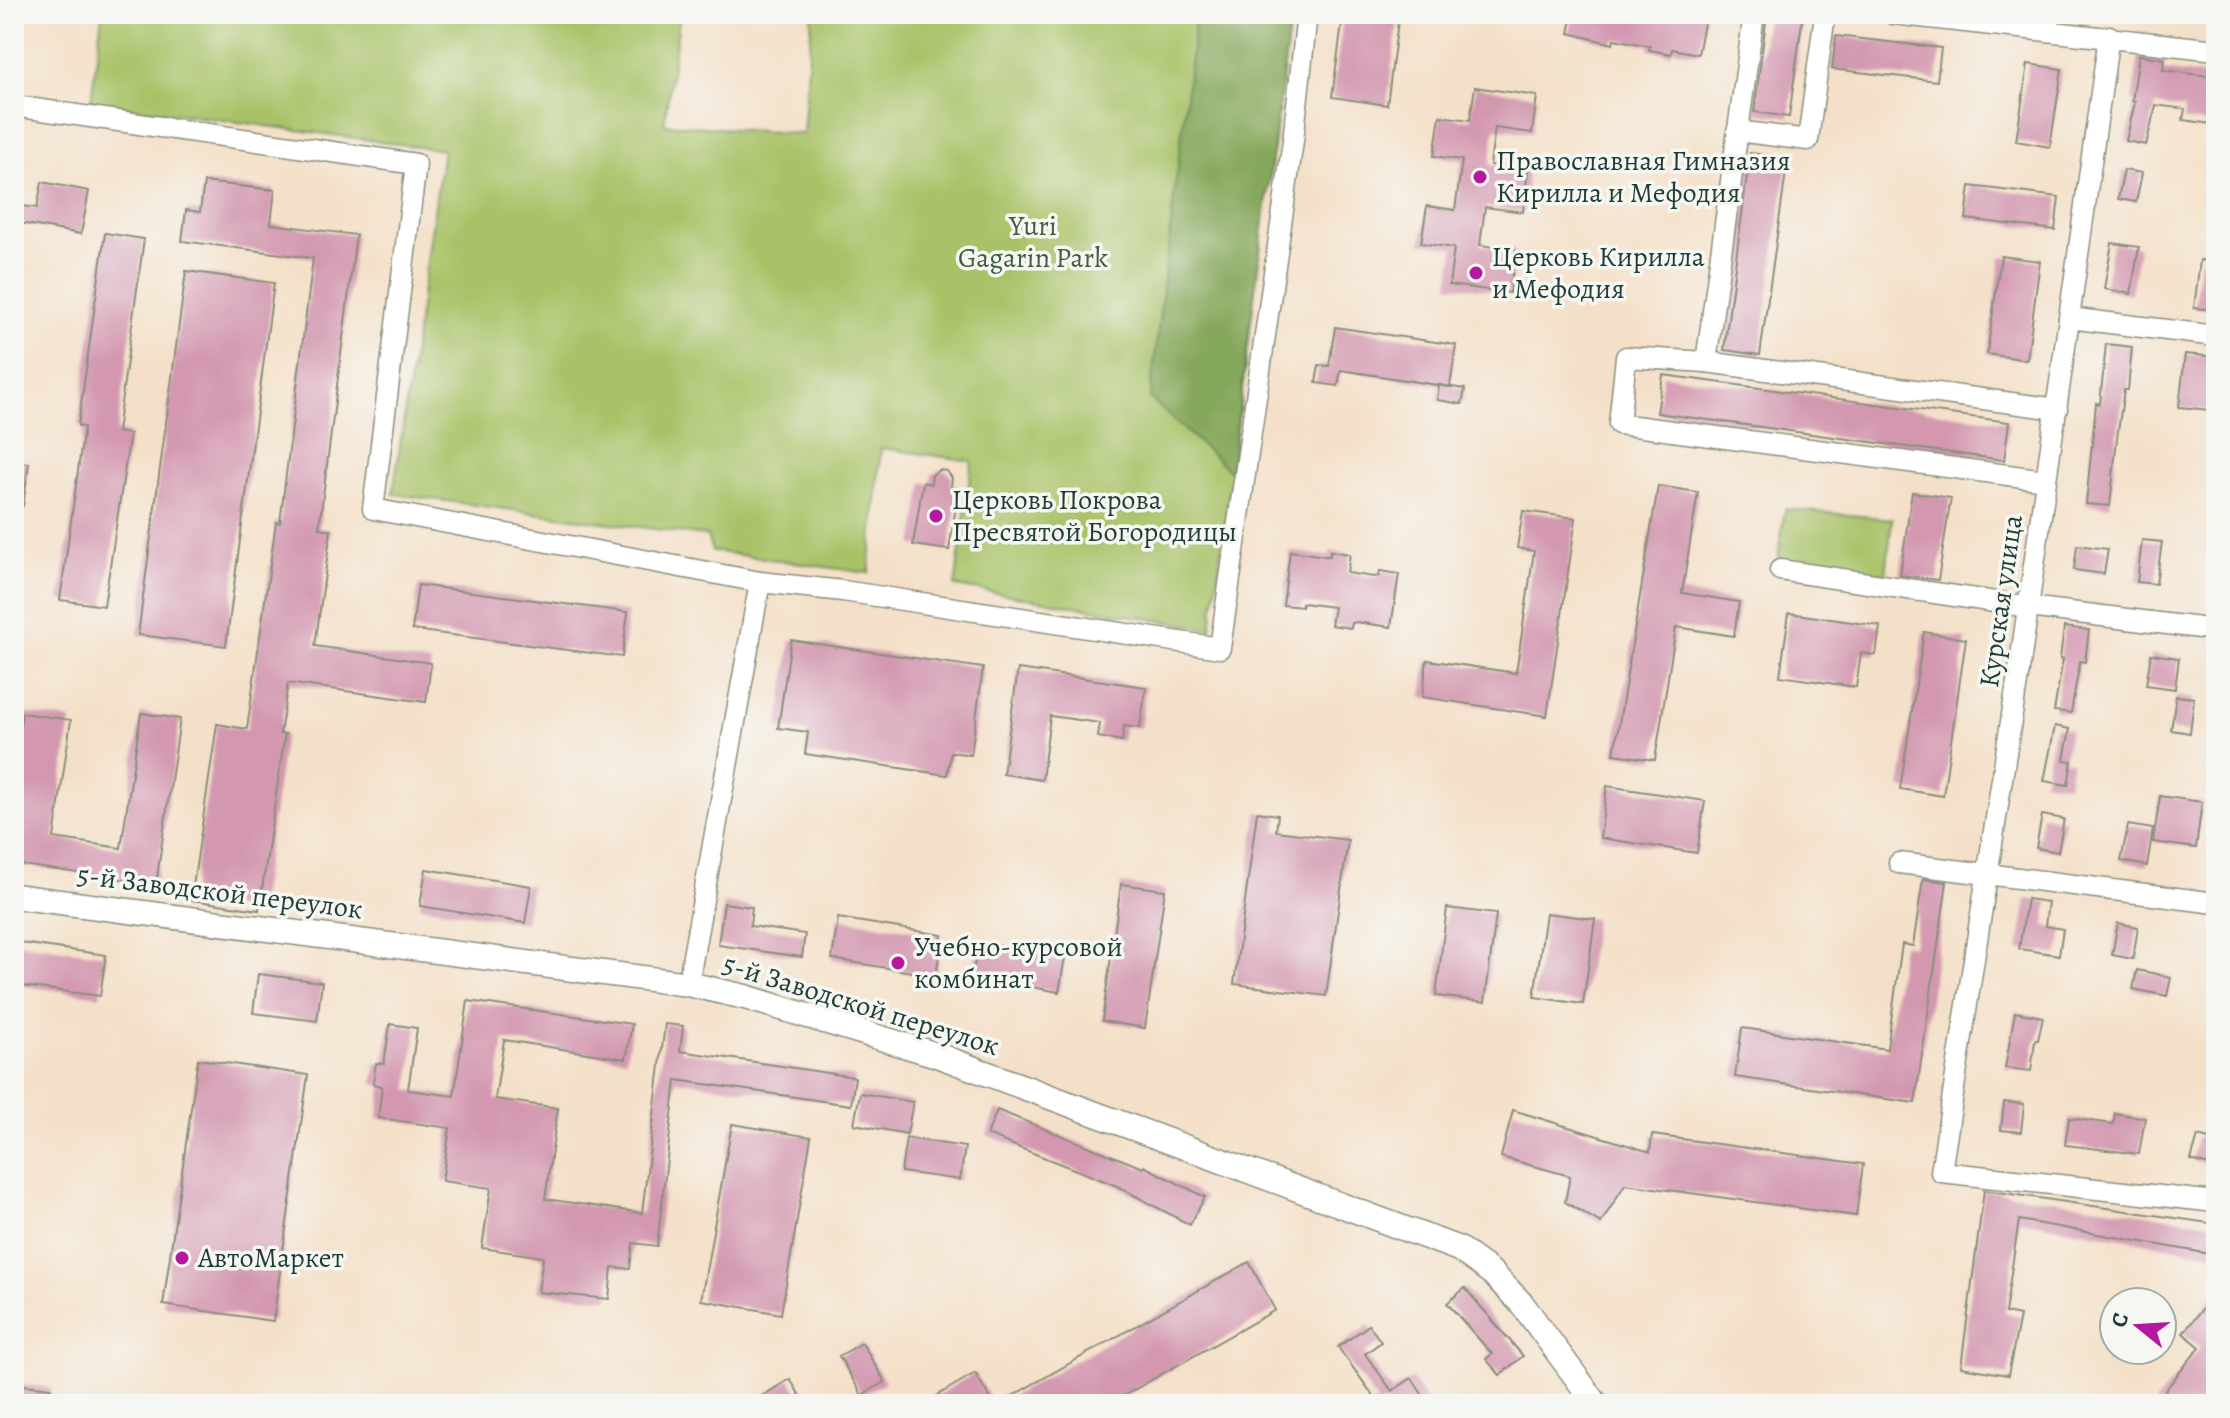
<svg xmlns="http://www.w3.org/2000/svg" width="2230" height="1418" font-family="Alegreya,serif">
<style>
.green{fill:#a9c267;stroke:#64804e;stroke-width:2}
.forest{fill:#86a85c;stroke:#527248;stroke-width:2}
.building{fill:#d398b0}
.lines{fill:none;stroke-linecap:round;stroke-linejoin:round}
.minor-casing{stroke:#8a8e7e;stroke-width:23}
.tertiary-casing{stroke:#8a8e7e;stroke-width:27}
.minor{stroke:#fff;stroke-width:20}
.tertiary{stroke:#fff;stroke-width:24}
.poi-dot{fill:#b5179e;stroke:#f6f6f2;stroke-width:3}
.labels{text-anchor:middle;dominant-baseline:central;stroke-width:7;stroke-linejoin:round;paint-order:stroke}
.poi-label{font-size:28px;fill:#1f3d34;stroke:#f6f6f2;text-anchor:start}
.park-label{font-size:28px;fill:#425e41;stroke:#f6f6f2}
.street-label{font-size:28px;fill:#1f3d34;stroke:#f6f6f2}
</style>
<rect width="100%" height="100%" fill="#f6f6f2"/>
<filter id="ink" filterUnits="userSpaceOnUse"><feTurbulence type="fractalNoise" baseFrequency=".0125" numOctaves="2"/><feDisplacementMap in="SourceGraphic" scale="16" xChannelSelector="R" yChannelSelector="G"/><feConvolveMatrix kernelMatrix="1 2 1 2 8 2 1 2 1" color-interpolation-filters="sRGB"/></filter>
<filter id="wash" filterUnits="userSpaceOnUse"><feTurbulence type="fractalNoise" baseFrequency=".006" numOctaves="4" result="noise"/><feDisplacementMap in="SourceGraphic" scale="32" xChannelSelector="R" yChannelSelector="G"/><feGaussianBlur stdDeviation="1.8" result="paint"/><feColorMatrix in="noise" values="0 0 0 0 0 0 0 0 0 0 0 0 0 0 0 0 0 1.4 0 .05"/><feComposite in="paint" operator="in"/></filter>
<g filter="url(#wash)">
<rect width="100%" height="100%" fill="#f4e0c8"/>
<g class="green">
<polygon points="102,14 680,14 664,124 803,134 812,14 1282,14 1281,21 1290,21 1211,629 955,586 972,461 881,448 869,573 712,551 707,536 393,494 443,150 91,102"/>
<polygon points="1785,509 1892,519 1886,575 1778,559"/>
</g>
<polygon class="forest" points="1196,14 1282,14 1281,21 1290,21 1231,472 1150,398"/>
<g id="blocks">
<g class="building">
<polygon points="1366,14 1399,14 1387,105 1332,97 1343,17 1365,20"/>
<polygon points="1573,14 1706,14 1698,54 1672,49 1671,54 1649,50 1650,46 1614,39 1613,44 1569,33"/>
<polygon points="1767,14 1803,14 1789,117 1754,112"/>
<polygon points="1836,36 1941,48 1937,81 1832,69"/>
<polygon points="2139,55 2165,59 2163,70 2216,77 2212,124 2183,120 2185,109 2156,105 2146,145 2126,141 2135,102 2132,101"/>
<polygon points="2028,64 2062,69 2050,147 2016,141"/>
<polygon points="1475,87 1537,96 1532,133 1495,128 1490,165 1528,170 1523,212 1485,207 1480,245 1515,250 1510,293 1449,285 1454,248 1421,243 1427,206 1455,210 1462,160 1434,156 1440,116 1470,120"/>
<polygon points="1750,153 1788,158 1760,355 1724,350"/>
<polygon points="2124,170 2142,173 2136,202 2118,199"/>
<polygon points="42,182 89,191 81,234 14,222 14,205 37,208"/>
<polygon points="204,182 275,190 271,224 356,235 319,528 331,530 315,646 431,663 426,702 288,683 280,734 285,734 259,910 191,900 217,724 247,729 276,522 280,523 313,258 182,241 186,210 200,212"/>
<polygon points="1970,186 2059,197 2055,230 1966,219"/>
<polygon points="105,233 144,239 117,432 130,434 104,606 60,600 84,427 78,426"/>
<polygon points="2112,243 2139,247 2131,294 2104,289"/>
<polygon points="2001,256 2040,261 2027,360 1987,354"/>
<polygon points="2200,260 2216,262 2216,310 2194,308"/>
<polygon points="186,271 274,283 226,646 138,635"/>
<polygon points="1335,327 1456,345 1450,387 1341,370 1338,386 1316,383 1319,365 1329,366"/>
<polygon points="2106,344 2132,347 2128,390 2124,390 2117,438 2110,506 2086,504 2096,403 2100,404"/>
<polygon points="2185,354 2216,357 2210,410 2179,407"/>
<polygon points="1663,375 2009,422 2004,460 1657,413"/>
<polygon points="1439,385 1465,389 1462,404 1437,400"/>
<polygon points="14,461 29,463 23,506 14,505"/>
<polygon points="939,470 947,471 952,478 951,487 959,488 949,550 913,545 923,482 931,484 932,475"/>
<polygon points="1658,486 1698,492 1682,593 1739,602 1734,636 1676,627 1655,760 1614,754"/>
<polygon points="1912,492 1951,498 1938,580 1900,575"/>
<polygon points="1523,511 1576,518 1547,716 1422,697 1427,660 1516,673 1534,551 1517,548"/>
<polygon points="2142,540 2162,542 2156,584 2137,582"/>
<polygon points="2077,545 2108,549 2104,574 2074,570"/>
<polygon points="1290,551 1325,556 1330,556 1330,551 1350,554 1347,573 1374,577 1379,576 1380,571 1399,574 1391,627 1356,622 1352,623 1351,628 1331,625 1334,607 1302,603 1302,607 1283,605"/>
<polygon points="418,585 628,612 622,657 412,630"/>
<polygon points="1789,613 1880,626 1876,655 1861,653 1856,687 1780,676"/>
<polygon points="2064,627 2089,630 2085,662 2080,661 2071,713 2054,711 2063,659 2060,659"/>
<polygon points="1924,632 1966,639 1943,796 1900,789"/>
<polygon points="791,640 983,668 971,755 951,752 947,775 805,754 808,732 778,728"/>
<polygon points="2151,654 2179,658 2175,689 2146,685"/>
<polygon points="1018,669 1146,687 1140,728 1124,726 1122,741 1098,737 1100,723 1050,716 1042,780 1003,774"/>
<polygon points="2176,696 2194,698 2190,733 2171,730"/>
<polygon points="22,713 71,720 54,838 121,848 141,713 180,719 156,884 14,864 14,768"/>
<polygon points="2055,726 2070,729 2064,760 2072,761 2068,785 2044,781"/>
<polygon points="1607,786 1705,801 1697,853 1600,838"/>
<polygon points="2160,796 2202,802 2196,848 2153,842"/>
<polygon points="1257,812 1278,815 1276,831 1348,840 1326,996 1234,984"/>
<polygon points="2042,815 2064,819 2058,852 2036,848"/>
<polygon points="2128,825 2153,829 2147,866 2121,861"/>
<polygon points="426,869 531,886 525,923 420,906"/>
<polygon points="1923,879 1947,882 1915,1103 1735,1077 1742,1028 1887,1049 1902,944 1913,946"/>
<polygon points="1121,884 1165,890 1145,1028 1102,1021"/>
<polygon points="2027,899 2048,902 2045,926 2063,929 2059,955 2019,949"/>
<polygon points="724,903 752,907 750,926 805,934 802,957 718,945"/>
<polygon points="1447,908 1496,914 1485,1002 1436,996"/>
<polygon points="1546,913 1595,919 1583,1004 1534,997"/>
<polygon points="838,918 942,935 936,976 832,959"/>
<polygon points="2118,923 2138,927 2133,959 2112,955"/>
<polygon points="14,942 106,955 100,996 14,985"/>
<polygon points="979,942 1065,957 1059,992 972,976"/>
<polygon points="2137,970 2171,977 2167,996 2133,989"/>
<polygon points="258,974 322,982 317,1021 253,1013"/>
<polygon points="468,1001 632,1024 626,1059 504,1040 495,1099 558,1108 545,1199 642,1213 665,1024 683,1026 680,1051 855,1077 851,1105 676,1080 657,1246 633,1243 630,1269 612,1267 609,1299 538,1292 543,1257 482,1248 491,1188 442,1181 450,1128 378,1118 382,1086 373,1084 376,1063 384,1064 390,1024 417,1028 408,1090 454,1096"/>
<polygon points="2015,1012 2043,1017 2038,1040 2035,1040 2031,1071 2005,1068"/>
<polygon points="198,1059 308,1075 273,1321 163,1305"/>
<polygon points="860,1093 913,1102 907,1134 854,1124"/>
<polygon points="2004,1102 2024,1104 2021,1132 2001,1130"/>
<polygon points="997,1110 1143,1168 1144,1166 1205,1197 1190,1225 1117,1186 987,1135"/>
<polygon points="1513,1110 1650,1152 1652,1135 1863,1164 1856,1216 1625,1184 1601,1223 1565,1202 1570,1176 1501,1157"/>
<polygon points="2115,1113 2145,1118 2139,1154 2065,1145 2069,1118 2113,1124"/>
<polygon points="732,1124 811,1137 781,1314 701,1300"/>
<polygon points="2198,1136 2216,1141 2216,1167 2191,1160"/>
<polygon points="906,1138 965,1147 960,1180 901,1172"/>
<polygon points="1984,1190 2216,1224 2216,1255 2019,1220 2005,1313 2020,1316 2008,1375 1961,1367"/>
<polygon points="1249,1262 1275,1310 1109,1404 998,1404"/>
<polygon points="1465,1288 1523,1356 1500,1375 1486,1359 1492,1354 1447,1303"/>
<polygon points="2216,1292 2216,1404 2154,1404 2200,1347 2183,1333"/>
<polygon points="1369,1325 1381,1342 1365,1354 1392,1391 1412,1378 1428,1404 1371,1404 1377,1401 1338,1347"/>
<polygon points="862,1343 885,1382 862,1395 839,1356"/>
<polygon points="975,1373 994,1404 923,1404"/>
<polygon points="790,1379 805,1404 749,1404"/>
<polygon points="14,1384 51,1388 49,1404 14,1404"/>
</g>
</g>
</g>
<g filter="url(#ink)">
<use href="#blocks" fill-opacity="0" stroke="#8a8e7e" stroke-width="2"/>
<g class="lines">
<g class="minor-casing">
<g id="minor">
<polyline points="1893,14 2216,50"/>
<polyline points="2109,36 2021,657 1941,1172 2216,1202"/>
<polyline points="14,106 416,164 373,509 760,582 843,591 1220,648 1293,141 1307,14"/>
<polyline points="1737,131 1808,140 1825,14"/>
<polyline points="2069,318 2216,336"/>
<polyline points="1706,362 1754,14"/>
<polyline points="2046,480 1619,424 1626,357 1706,362 2057,409"/>
<polyline points="1780,570 2029,607 2216,630"/>
<polyline points="1899,863 2216,903"/>
<polyline points="688,984 760,582"/>
</g>
</g>
<g class="tertiary-casing">
<polyline id="tertiary" points="14,896 688,984 745,997 937,1055 1459,1249 1492,1273 1522,1304 1596,1404"/>
</g>
<use href="#minor" class="minor"/>
<use href="#tertiary" class="tertiary"/>
</g>
</g>
<g class="poi-dot">
<circle cx="1480" cy="177" r="8"/>
<circle cx="1476" cy="273" r="8"/>
<circle cx="936" cy="516" r="8"/>
<circle cx="898" cy="963" r="8"/>
<circle cx="182" cy="1258" r="8"/>
</g>
<g class="labels">
<g class="poi-label">
<text x="1496" y="161">Православная Гимназия<tspan x="1496" dy="32">Кирилла и Мефодия</tspan></text>
<text x="1492" y="257">Церковь Кирилла<tspan x="1492" dy="32">и Мефодия</tspan></text>
<text x="952" y="500">Церковь Покрова<tspan x="952" dy="32">Пресвятой Богородицы</tspan></text>
<text x="914" y="947">Учебно-курсовой<tspan x="914" dy="32">комбинат</tspan></text>
<text x="198" y="1258">АвтоМаркет</text>
</g>
<g class="park-label">
<text x="1033" y="226">Yuri<tspan x="1033" dy="32">Gagarin Park</tspan></text>
</g>
<g class="street-label">
<text transform="translate(2001 601) rotate(-82)">Курская улица</text>
<text transform="translate(220 892) rotate(7)">5-й Заводской переулок</text>
<text transform="translate(861 1005) rotate(17)">5-й Заводской переулок</text>
</g>
</g>
<rect width="2230" height="1418" fill="none" stroke="#f6f6f2" stroke-width="48"/>
<g transform="translate(2138 1326) rotate(288)"><circle r="38" fill="#f6f6f2" stroke="#a0aca6" stroke-width="2"/>
<path d="M0-6L14 30L0 20L-14 30Z" fill="#b5179e"/>
<text y="-12" font-size="22" font-weight="bold" text-anchor="middle" fill="#1f3d34">С</text>
</g>
</svg>
